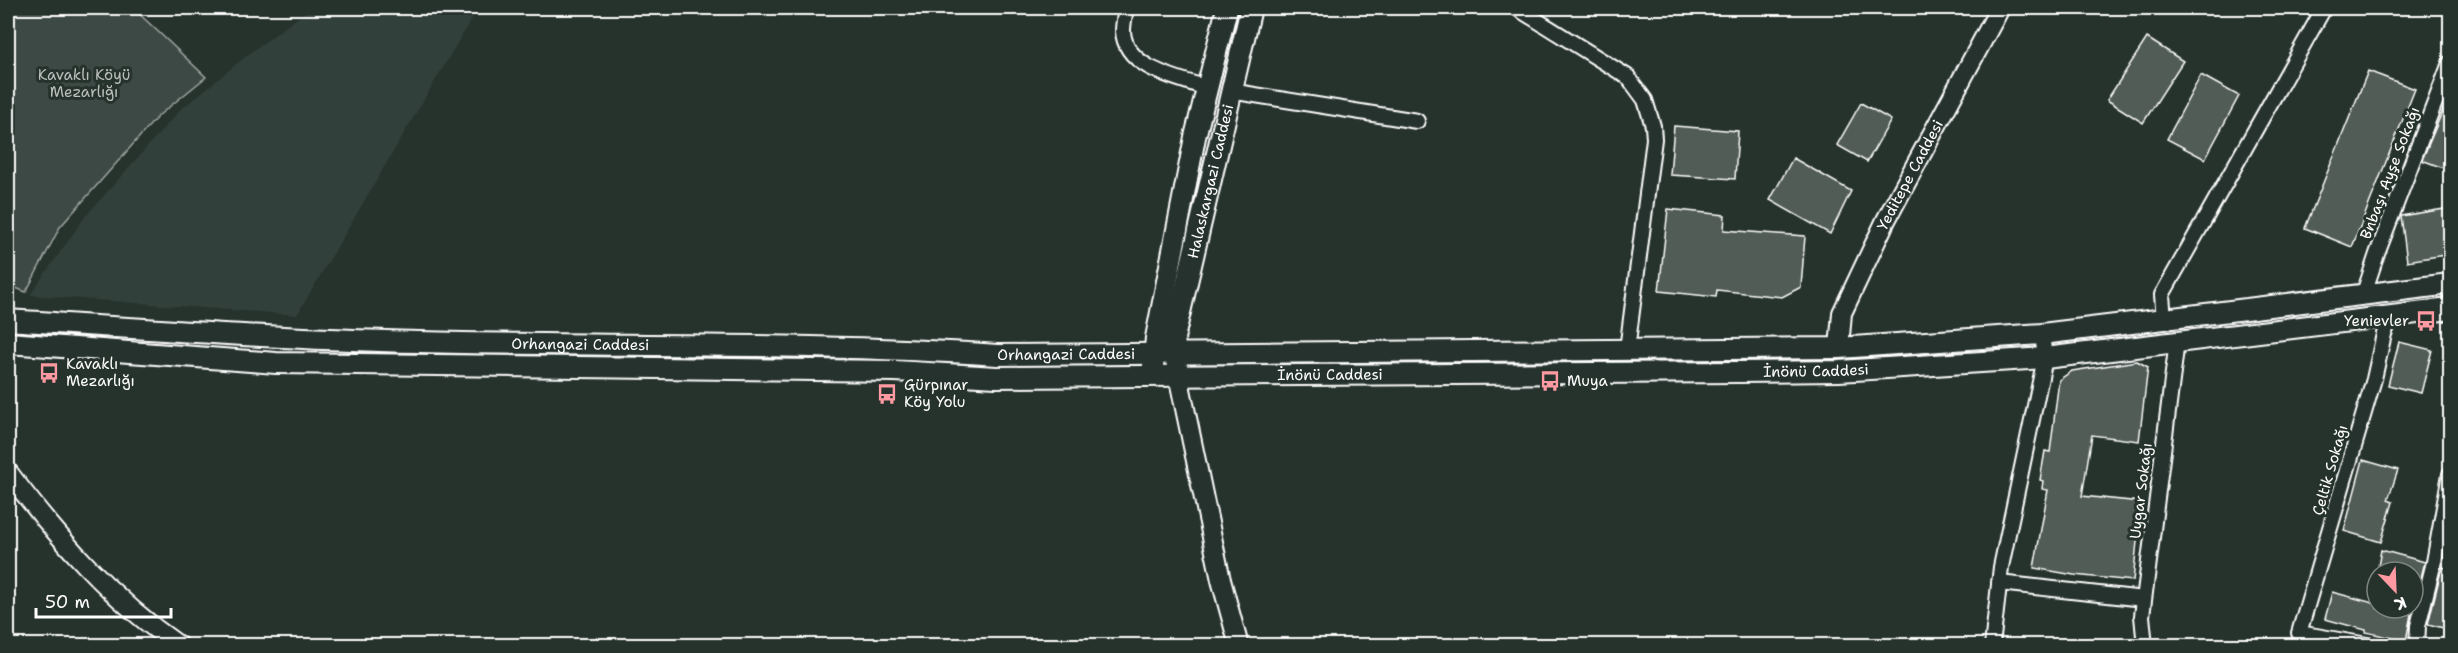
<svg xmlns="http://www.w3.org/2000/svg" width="2458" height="653" font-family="'Shantell Sans',sans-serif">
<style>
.built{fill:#333f3a}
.green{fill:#3e4944;stroke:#9ea4a2;stroke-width:1.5}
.building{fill:#515c57;stroke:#fff;stroke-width:1.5}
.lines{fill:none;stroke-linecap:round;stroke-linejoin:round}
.minor-casing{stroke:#fff;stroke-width:18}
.tertiary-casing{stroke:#fff;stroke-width:22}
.secondary-casing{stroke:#fff;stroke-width:24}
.minor{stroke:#26332d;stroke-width:14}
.tertiary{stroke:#26332d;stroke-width:18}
.secondary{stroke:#26332d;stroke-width:20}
.labels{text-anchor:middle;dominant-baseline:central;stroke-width:6;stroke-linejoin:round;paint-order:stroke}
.park-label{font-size:15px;fill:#bbbfbe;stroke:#26332d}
.street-label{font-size:15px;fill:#fff;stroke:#26332d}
.poi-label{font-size:15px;fill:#fff;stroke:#26332d;text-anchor:start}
</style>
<rect width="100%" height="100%" fill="#26332d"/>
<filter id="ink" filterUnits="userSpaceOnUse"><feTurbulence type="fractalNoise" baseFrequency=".0167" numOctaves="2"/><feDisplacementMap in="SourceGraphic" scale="12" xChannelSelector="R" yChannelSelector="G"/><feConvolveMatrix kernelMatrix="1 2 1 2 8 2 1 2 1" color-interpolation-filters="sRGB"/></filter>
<g filter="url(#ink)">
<polygon class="built" points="311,8 478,8 297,315 30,295 84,218 179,111 255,49"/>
<polygon class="green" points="17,8 133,8 206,77 158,116 60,227 26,292 8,285 8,15"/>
<g class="building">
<polygon points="2147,38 2183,61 2143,123 2107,100"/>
<polygon points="2368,71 2415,89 2352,247 2305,228"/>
<polygon points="2201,75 2239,96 2205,159 2167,139"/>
<polygon points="2451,91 2451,171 2422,160"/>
<polygon points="1861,103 1891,120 1867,162 1837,145"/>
<polygon points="1674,126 1738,131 1735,179 1670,175"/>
<polygon points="1793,158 1851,191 1830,234 1770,200"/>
<polygon points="2451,208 2451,254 2407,261 2401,216"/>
<polygon points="1668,209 1725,215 1724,230 1805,236 1801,287 1782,297 1717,290 1716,297 1659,291"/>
<polygon points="2399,342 2432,350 2421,393 2388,385"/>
<polygon points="2137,361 2148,367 2139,441 2092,435 2082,496 2141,502 2133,581 2074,575 2034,568 2048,490 2042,489 2043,481 2040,480 2045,451 2050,452 2059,380 2072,371"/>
<polygon points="2363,460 2398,470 2388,500 2393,502 2381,542 2344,531"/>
<polygon points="2381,550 2425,562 2413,609 2413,572 2377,572"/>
<polygon points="2442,567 2451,569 2451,630 2428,624"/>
<polygon points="2332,592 2377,604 2377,608 2411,614 2406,641 2366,632 2366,630 2325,619"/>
</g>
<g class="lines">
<g class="minor-casing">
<g id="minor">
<path d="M1126,8C1125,15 1123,23 1123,31C1125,69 1178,78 1207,88"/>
<polyline points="1517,8 1628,77 1645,100 1653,126 1654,139 1627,350"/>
<polyline points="1230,91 1417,121"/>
<polyline points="2363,296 2377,254 2450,63"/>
<polyline points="2164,319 2162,295 2324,8"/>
<polyline points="1999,583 2144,599"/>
<polyline points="1992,646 2001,567 2045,358 2042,334"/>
<polyline points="2145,646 2142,616 2177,341"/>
<polyline points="2373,646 2299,633 2374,379 2384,334 2391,317"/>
<polyline points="2417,646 2418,626 2434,562 2450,474"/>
</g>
</g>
<g class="tertiary-casing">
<g id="tertiary">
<path id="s1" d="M1839,348L1842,313L1886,220L2000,8"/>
<polyline points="1178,375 1221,580 1239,646"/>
<path d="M8,472C57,537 111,599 179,646"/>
</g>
</g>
<g class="secondary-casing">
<g id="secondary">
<path id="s2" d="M8,320C145,329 282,339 420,342C613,347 805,342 997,355L1839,348L2042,334L2450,284"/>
<path id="s3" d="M8,343L276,363L895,371L996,377L1739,372L1839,371L2045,358L2450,309"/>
<polyline points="1153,366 1156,338 1195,137 1227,8"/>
<path id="s4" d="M1177,367L1174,338L1251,8"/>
</g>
</g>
<use href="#minor" class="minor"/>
<use href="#tertiary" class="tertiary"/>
<use href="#secondary" class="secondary"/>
</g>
</g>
<defs>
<g id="bus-bare" transform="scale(1.62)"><path d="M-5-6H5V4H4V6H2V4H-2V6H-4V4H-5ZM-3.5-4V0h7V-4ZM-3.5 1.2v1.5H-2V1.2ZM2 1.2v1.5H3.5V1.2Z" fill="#ff9aa2" stroke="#26332d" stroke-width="2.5" paint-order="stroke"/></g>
</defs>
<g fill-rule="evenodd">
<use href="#bus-bare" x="2426" y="321"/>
<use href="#bus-bare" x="49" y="373"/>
<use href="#bus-bare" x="1550" y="381"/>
<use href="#bus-bare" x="887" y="394"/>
</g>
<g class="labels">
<g class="park-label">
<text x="84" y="75">Kavaklı Köyü<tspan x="84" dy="17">Mezarlığı</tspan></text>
</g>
<g class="street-label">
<text transform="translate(2390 173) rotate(-69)">Bnbaşı Ayşe Sokağı</text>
<text stroke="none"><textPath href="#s1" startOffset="189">Yeditepe Caddesi</textPath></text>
<text stroke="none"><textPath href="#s4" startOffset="190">Halaskargazi Caddesi</textPath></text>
<text stroke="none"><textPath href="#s2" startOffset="573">Orhangazi Caddesi</textPath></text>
<text stroke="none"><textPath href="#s2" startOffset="1059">Orhangazi Caddesi</textPath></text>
<text stroke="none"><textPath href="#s3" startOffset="1809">İnönü Caddesi</textPath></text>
<text stroke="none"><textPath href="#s3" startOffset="1323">İnönü Caddesi</textPath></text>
<text transform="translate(2330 470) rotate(-74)">Çeltik Sokağı</text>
<text transform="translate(2141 491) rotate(-83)">Uygar Sokağı</text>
</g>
<g class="poi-label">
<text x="2409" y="321" text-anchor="end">Yenievler</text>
<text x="66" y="364">Kavaklı<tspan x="66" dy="17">Mezarlığı</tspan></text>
<text x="1567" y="381">Muya</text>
<text x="904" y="385">Gürpınar<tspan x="904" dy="17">Köy Yolu</tspan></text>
</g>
</g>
<rect width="2458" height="653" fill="none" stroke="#26332d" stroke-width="30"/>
<rect x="15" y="15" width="2428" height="623" fill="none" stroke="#fff" stroke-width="2" filter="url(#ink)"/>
<g transform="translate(2395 590) rotate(157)"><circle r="28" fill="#26332d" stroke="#7d8581" stroke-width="1.5"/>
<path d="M0-4.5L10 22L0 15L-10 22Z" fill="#ff9aa2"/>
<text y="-9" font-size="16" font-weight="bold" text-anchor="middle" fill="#ffffff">K</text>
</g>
<path d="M36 608v9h135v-9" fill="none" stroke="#ffffff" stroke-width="3"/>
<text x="45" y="608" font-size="18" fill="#ffffff" stroke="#26332d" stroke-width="4.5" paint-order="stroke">50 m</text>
</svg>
